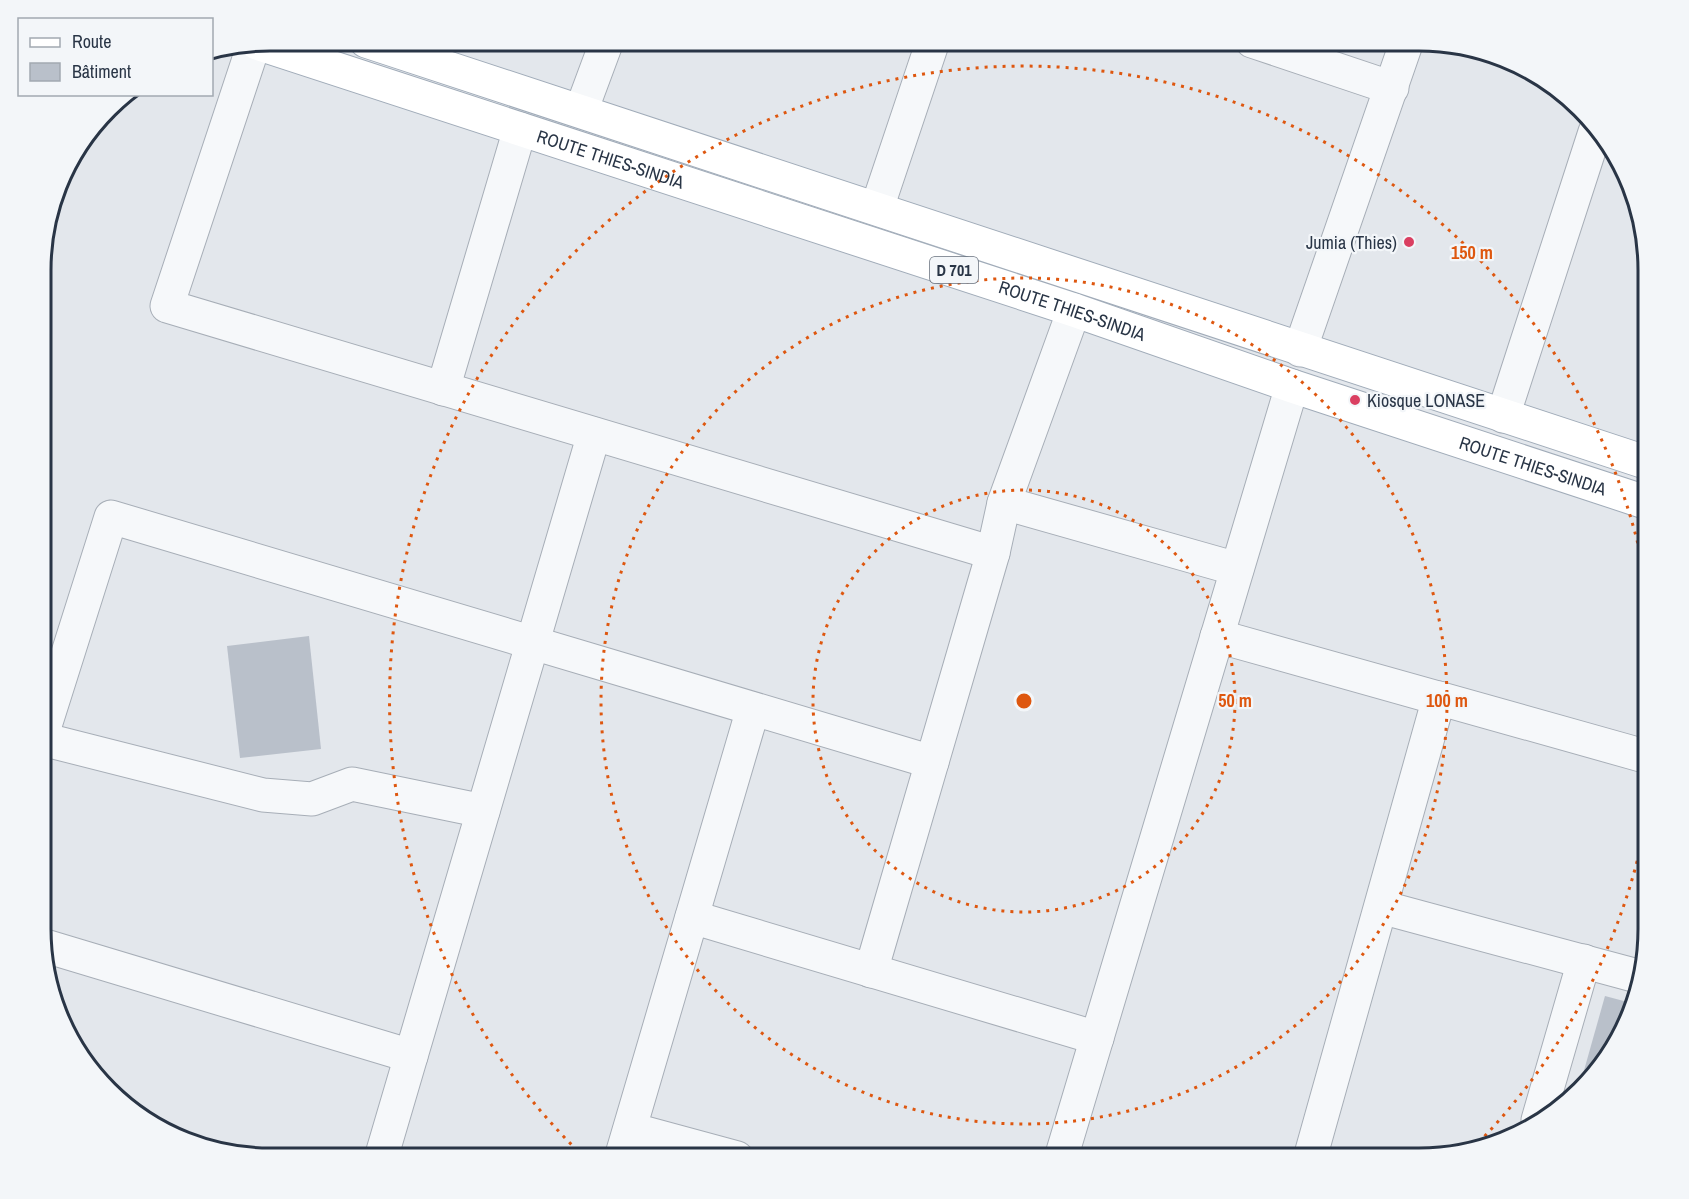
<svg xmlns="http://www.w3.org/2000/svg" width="1689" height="1199" font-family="'Archivo Narrow',sans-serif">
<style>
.building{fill:#b9c0ca}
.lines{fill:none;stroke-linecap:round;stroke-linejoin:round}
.minor-casing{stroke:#a7aeb7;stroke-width:35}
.tertiary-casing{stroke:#a7aeb7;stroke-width:35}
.primary-casing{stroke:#a1acb9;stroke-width:35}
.minor{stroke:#f6f8fa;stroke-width:33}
.tertiary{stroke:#f6f8fa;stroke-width:33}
.primary{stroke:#fff;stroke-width:33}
.ring{fill:none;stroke:#de570f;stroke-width:3;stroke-dasharray:3 6}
.poi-dot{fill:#da3f61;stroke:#f3f6f9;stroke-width:2}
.labels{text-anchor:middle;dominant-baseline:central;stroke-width:4.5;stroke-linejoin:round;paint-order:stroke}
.shield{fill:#f3f6f9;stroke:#666f7c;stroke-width:1.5}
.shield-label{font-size:16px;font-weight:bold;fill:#293546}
.street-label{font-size:18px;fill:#293546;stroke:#f3f6f9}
.poi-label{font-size:18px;fill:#293546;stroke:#f3f6f9;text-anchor:end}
.rim{fill:none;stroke:#293546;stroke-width:3}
.centre{fill:#de570f;stroke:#f3f6f9;stroke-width:3}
.ring-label{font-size:18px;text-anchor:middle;font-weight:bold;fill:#de570f;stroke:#f3f6f9;stroke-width:4.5;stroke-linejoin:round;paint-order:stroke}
</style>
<rect width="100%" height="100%" fill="#e3e7ec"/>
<g class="building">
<polygon points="309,636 321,749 240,758 227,646"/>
<polygon points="1605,996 1635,1004 1601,1069 1592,1076 1583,1074"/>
</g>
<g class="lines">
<g class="minor-casing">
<g id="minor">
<polyline points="1252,41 1392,88"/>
<polyline points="254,44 167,306 993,553"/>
<polyline points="581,111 607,41"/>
<polyline points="1300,350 1407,41"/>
<polyline points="443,389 520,129"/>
<polyline points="1503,416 1595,132"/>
<polyline points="1004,503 1237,569"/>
<polyline points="1217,636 1648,757"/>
<polyline points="42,735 111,517 932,762"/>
<polyline points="42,739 263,795 312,799 352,784 483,811"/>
<polyline points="1381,907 1641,977"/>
<polyline points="692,917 1097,1038"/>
<polyline points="42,945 411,1056"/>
<polyline points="871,971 993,553 1004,503 1074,310"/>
<polyline points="1538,1120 1584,961"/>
<polyline points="630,1129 737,1158"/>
<polyline points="381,1158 594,434"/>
<polyline points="621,1158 753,709"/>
<polyline points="1310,1158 1439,698"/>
</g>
</g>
<g class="tertiary-casing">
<g id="tertiary">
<polyline points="877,208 933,41"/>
<polyline points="1061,1158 1292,386"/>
</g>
</g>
<g class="primary-casing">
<g id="primary">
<polyline points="366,41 1648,463"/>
<path id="s1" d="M257,43L1074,310L1292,386L1648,503"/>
</g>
</g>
<use href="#minor" class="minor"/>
<use href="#tertiary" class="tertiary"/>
<use href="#primary" class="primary"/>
</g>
<g class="ring">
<circle cx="1024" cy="701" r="211"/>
<circle cx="1024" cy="701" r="423"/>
<path d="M1647 817A634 634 0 0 1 1480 1141M584 1157A634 634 0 1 1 1647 585"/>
</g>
<g class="poi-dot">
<circle cx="1409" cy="242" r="6"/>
<circle cx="1355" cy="400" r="6"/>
</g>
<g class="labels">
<rect class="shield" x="930" y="257" width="48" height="26" rx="4.5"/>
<g class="shield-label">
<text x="954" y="270">D 701</text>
</g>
<g class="street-label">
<text stroke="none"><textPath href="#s1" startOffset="372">ROUTE THIES-SINDIA</textPath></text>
<text stroke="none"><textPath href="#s1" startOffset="858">ROUTE THIES-SINDIA</textPath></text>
<text stroke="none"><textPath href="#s1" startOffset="1344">ROUTE THIES-SINDIA</textPath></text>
</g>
<g class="poi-label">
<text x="1397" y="242">Jumia (Thies)</text>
<text x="1367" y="400" text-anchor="start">Kiosque LONASE</text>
</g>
</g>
<path d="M0 0H1689V1199H0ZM270 51H1419A219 219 0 0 1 1638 270V929A219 219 0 0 1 1419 1148H270A219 219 0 0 1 51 929V270A219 219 0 0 1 270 51Z" fill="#f3f6f9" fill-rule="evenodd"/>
<path class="rim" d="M270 51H1419A219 219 0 0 1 1638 270V929A219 219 0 0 1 1419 1148H270A219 219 0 0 1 51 929V270A219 219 0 0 1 270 51Z"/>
<circle cx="1024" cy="701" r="9" class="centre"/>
<g class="ring-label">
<text x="1472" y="259">150 m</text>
<text x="1235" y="707">50 m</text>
<text x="1447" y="707">100 m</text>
</g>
<rect x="18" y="18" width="195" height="78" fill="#f3f6f9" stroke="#a2a9b1" stroke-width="1.5"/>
<rect x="30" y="38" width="30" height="9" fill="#ffffff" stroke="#a2a9b1" stroke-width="1.5"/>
<text x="72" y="48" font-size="18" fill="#293546">Route</text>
<rect x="30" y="63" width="30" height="18" fill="#b9c0ca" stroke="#a2a9b1" stroke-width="1.5"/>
<text x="72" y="78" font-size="18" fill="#293546">Bâtiment</text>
</svg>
